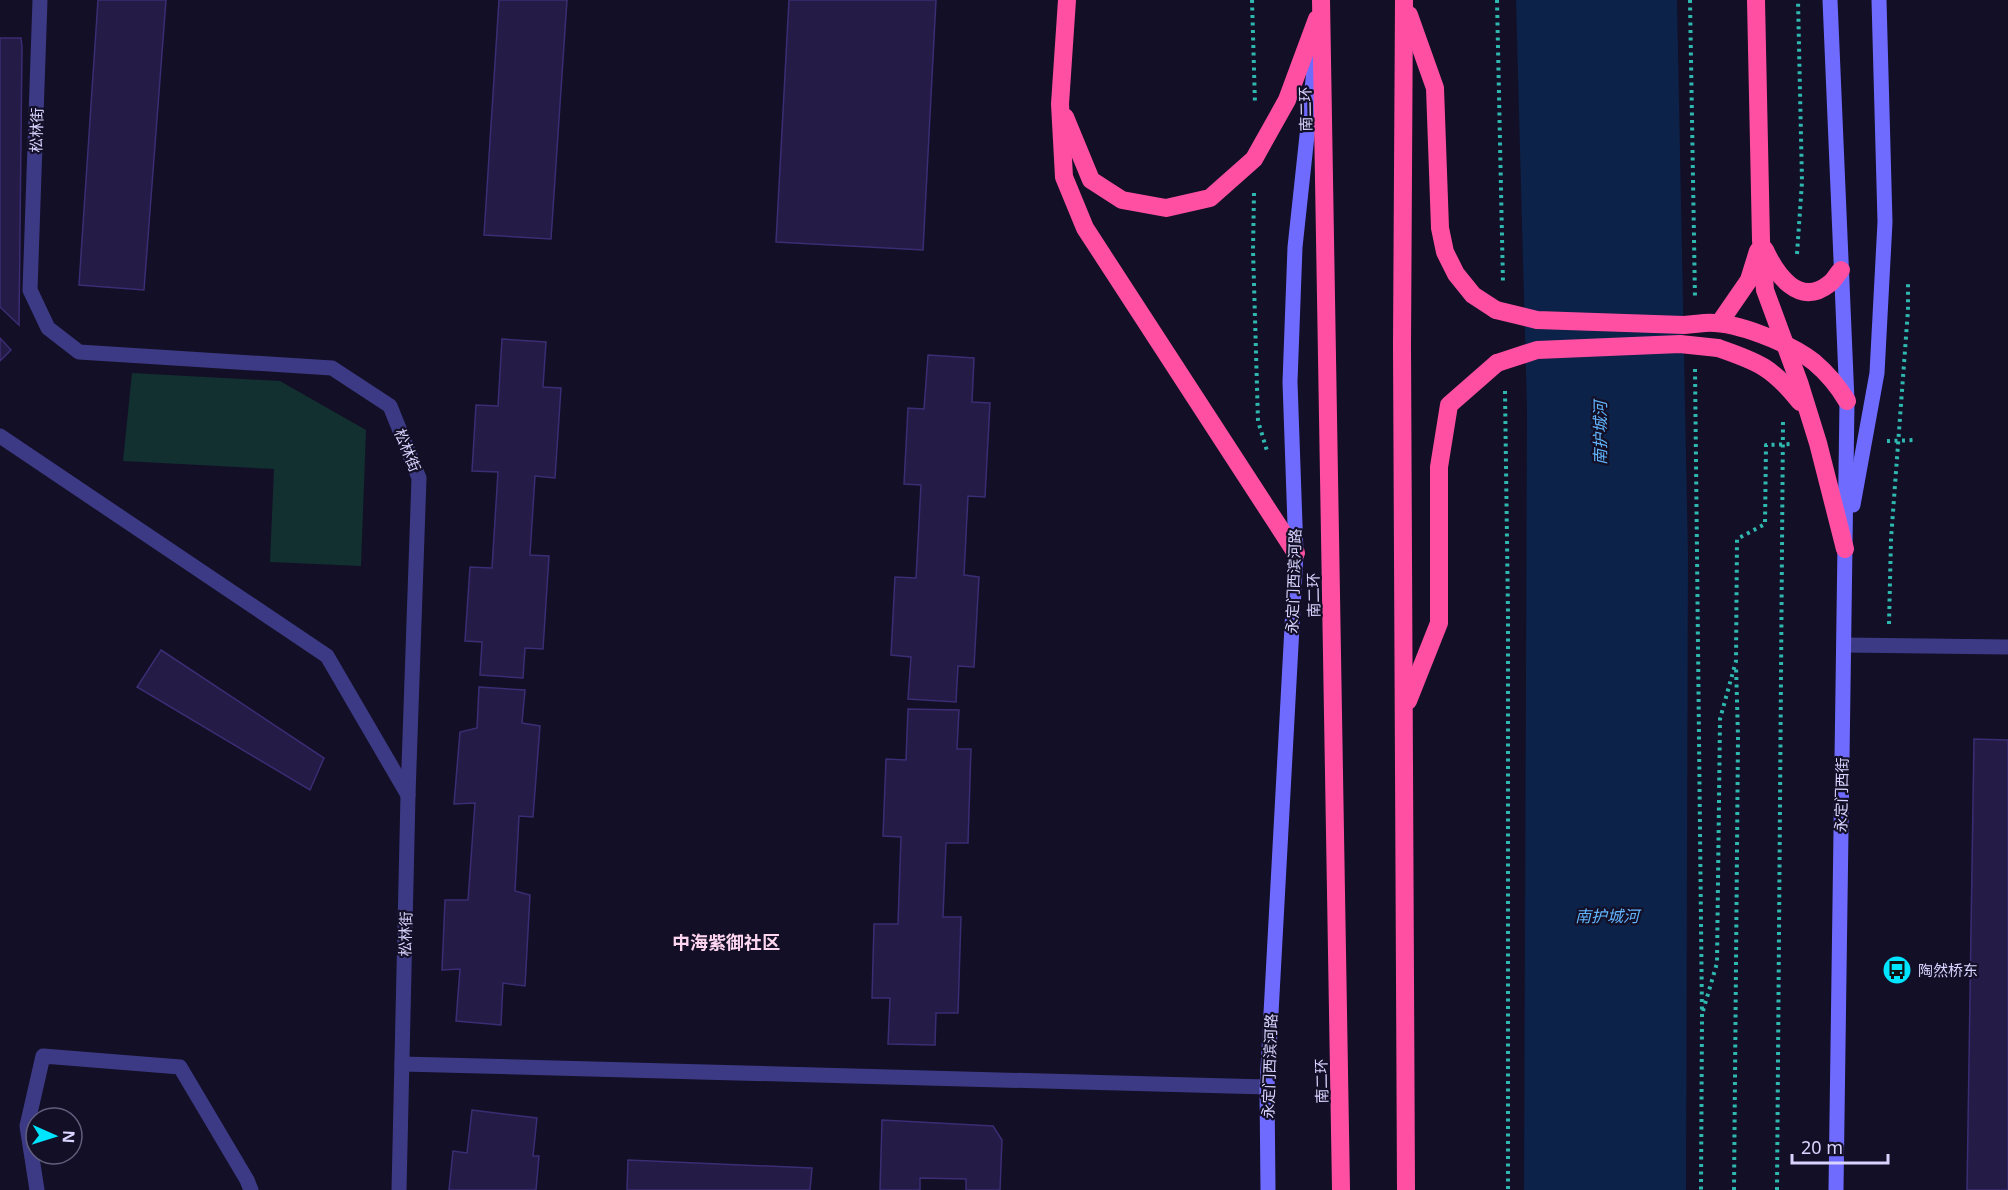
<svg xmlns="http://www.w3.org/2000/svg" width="2008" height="1190" font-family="'Noto Sans','Noto Sans SC',sans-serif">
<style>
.green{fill:#12302f}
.water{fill:#0c2248}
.building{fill:#241b47;stroke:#3b2d73;stroke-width:1.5}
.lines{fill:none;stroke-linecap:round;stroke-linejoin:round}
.path{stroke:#2fb8b0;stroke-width:4;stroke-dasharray:3 4.5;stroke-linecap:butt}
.lane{stroke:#3d3a85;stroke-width:15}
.street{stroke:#3d3a85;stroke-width:15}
.secondary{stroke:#6f6bff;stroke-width:15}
.highway{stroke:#ff4fa3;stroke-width:18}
.highway-bridge{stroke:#ff4fa3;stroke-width:18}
.labels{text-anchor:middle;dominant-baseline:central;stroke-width:4.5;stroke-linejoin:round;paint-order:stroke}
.street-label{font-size:15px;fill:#d9d4ff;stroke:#130f26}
.poi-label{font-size:15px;fill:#d9d4ff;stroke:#130f26;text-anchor:start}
.water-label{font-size:16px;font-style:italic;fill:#62b6ff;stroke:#130f26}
.quarter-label{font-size:18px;font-weight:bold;fill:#ffd6f0;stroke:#130f26}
</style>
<rect width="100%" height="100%" fill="#130f26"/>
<polygon class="green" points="132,373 280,381 366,430 361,566 270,562 274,469 123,461"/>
<polygon class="water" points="1516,0 1677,0 1688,555 1686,1190 1524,1190 1527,410"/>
<g class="building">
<polygon points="98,0 166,0 144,290 79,285"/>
<polygon points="499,0 567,0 551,239 484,235"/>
<polygon points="789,0 936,0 923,250 776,242"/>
<polygon points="0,38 21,38 22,47 19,325 0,307"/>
<polygon points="0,338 11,350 0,361"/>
<polygon points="502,339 546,342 543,387 561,388 555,478 535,476 530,555 549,556 543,649 525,648 523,678 480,675 482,642 465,641 470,567 492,568 498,472 472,471 476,405 498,406"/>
<polygon points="928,355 974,358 972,402 990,403 985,497 968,496 964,575 979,577 974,667 958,666 956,702 908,699 911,657 891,655 895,577 916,578 921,485 904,484 908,408 924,409"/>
<polygon points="161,650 324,758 310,790 137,687"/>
<polygon points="479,687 525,690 522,723 540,726 533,817 519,816 515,891 530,895 525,986 503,983 501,1025 456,1021 460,969 442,970 445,900 468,900 475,803 454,804 460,732 477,728"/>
<polygon points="908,709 959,710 957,749 971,749 968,843 946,843 943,917 961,917 958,1013 936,1013 935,1045 888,1044 890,998 872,998 874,924 898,924 901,837 883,836 886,759 906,760"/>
<polygon points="1974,739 2008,740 2008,1190 1967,1190"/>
<polygon points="472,1110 537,1118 533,1156 539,1156 536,1190 449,1190 453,1151 467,1153"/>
<polygon points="882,1120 993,1126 1002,1140 1000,1190 966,1190 966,1179 920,1178 920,1190 880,1190"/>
<polygon points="628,1160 812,1168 810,1190 627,1190"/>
</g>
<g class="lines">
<g class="path">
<polyline points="1252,0 1255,104"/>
<polyline points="1497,0 1503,284"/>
<polyline points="1690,0 1695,298"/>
<polyline points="1254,193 1253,250 1258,421 1267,451"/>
<polyline points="1797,254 1802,182 1798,0"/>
<polyline points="1695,369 1702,1015 1701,1190"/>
<polyline points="1505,391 1508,614 1508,1190"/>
<polyline points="1887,441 1916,440"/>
<polyline points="1889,624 1891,539 1908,310 1908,284"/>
<polyline points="1703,1011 1717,963 1720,719 1736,661 1737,539 1765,524 1766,445 1792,444"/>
<polyline points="1734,1190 1738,737 1736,665"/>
<polyline points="1777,1190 1783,420"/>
</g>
<polyline class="lane" points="1844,645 2008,647"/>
<g class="street">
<polyline points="40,0 30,290 48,328 79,352 332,368 390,406 419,478 408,795 399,1190"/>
<polyline points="0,436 327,656 408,795"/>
<polyline points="402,1064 1267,1087"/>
<polyline points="37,1190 27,1126 43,1056 180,1067 247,1180 251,1190"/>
</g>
<g class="secondary">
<polyline points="1830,0 1847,401 1836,1190"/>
<polyline points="1853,505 1877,373 1885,222 1879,0"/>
<polyline points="1268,1190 1267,1087 1296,553 1290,382 1295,247 1315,61"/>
</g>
<g class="highway">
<polyline points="1067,0 1060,104 1064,177 1085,228 1296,553"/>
<polyline points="1321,0 1341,1190"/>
<polyline points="1404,0 1402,345 1406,1190"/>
<polyline points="1756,0 1761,240 1765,290 1799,382 1818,443 1845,549"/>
<polyline points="1409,15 1435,88 1440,228 1445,252 1456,274 1473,295 1496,310"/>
<polyline points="1065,117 1091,180 1122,200 1166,208 1210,198 1254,159 1287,100 1317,19"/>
<path d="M1765,250C1776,274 1799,308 1829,284C1834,281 1837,274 1841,270"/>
<polyline points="1720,322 1749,280 1758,251"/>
<path d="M1705,323C1735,321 1790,343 1814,362C1827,373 1838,386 1847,401"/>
<path d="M1718,348C1759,362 1773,368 1800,402"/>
<polyline points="1408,701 1439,623 1439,467 1449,405 1497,363"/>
</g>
<g class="highway-bridge">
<polyline points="1496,310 1537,320 1684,325 1705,323"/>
<polyline points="1497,363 1537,350 1680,344 1718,348"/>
</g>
</g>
<defs>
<g id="bus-disc" transform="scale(1.5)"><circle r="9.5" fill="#00e5ff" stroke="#130f26"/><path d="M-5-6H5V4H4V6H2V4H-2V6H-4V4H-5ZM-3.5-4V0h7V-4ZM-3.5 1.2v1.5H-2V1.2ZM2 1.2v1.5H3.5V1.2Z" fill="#111"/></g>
</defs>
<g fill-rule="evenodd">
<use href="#bus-disc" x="1897" y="970"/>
</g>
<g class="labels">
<g class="street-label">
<text transform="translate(1305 109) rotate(-91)">南二环</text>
<text transform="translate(36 130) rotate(-88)">松林街</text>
<text transform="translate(408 450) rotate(68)">松林街</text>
<text transform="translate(1293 581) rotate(-88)">永定门西滨河路</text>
<text transform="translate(1313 595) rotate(-91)">南二环</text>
<text transform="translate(1841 795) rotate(-89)">永定门西街</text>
<text transform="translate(405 934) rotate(-89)">松林街</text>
<text transform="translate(1269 1066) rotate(-88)">永定门西滨河路</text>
<text transform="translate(1321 1081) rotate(-91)">南二环</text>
</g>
<g class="poi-label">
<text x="1918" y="970">陶然桥东</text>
</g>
<g class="water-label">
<text transform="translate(1600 433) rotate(-90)">南护城河</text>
<text x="1607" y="916">南护城河</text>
</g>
<g class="quarter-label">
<text x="726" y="942">中海紫御社区</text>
</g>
</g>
<g transform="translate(54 1136) rotate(93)"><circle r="28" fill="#130f26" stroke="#625e7d" stroke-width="1.5"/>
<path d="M0-4.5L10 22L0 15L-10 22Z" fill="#00e5ff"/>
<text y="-9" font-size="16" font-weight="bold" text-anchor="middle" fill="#d9d4ff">N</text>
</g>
<path d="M1792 1154v9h96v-9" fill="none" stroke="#d9d4ff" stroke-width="3"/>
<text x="1801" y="1154" font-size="18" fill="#d9d4ff" stroke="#130f26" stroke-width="4.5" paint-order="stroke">20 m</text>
</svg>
